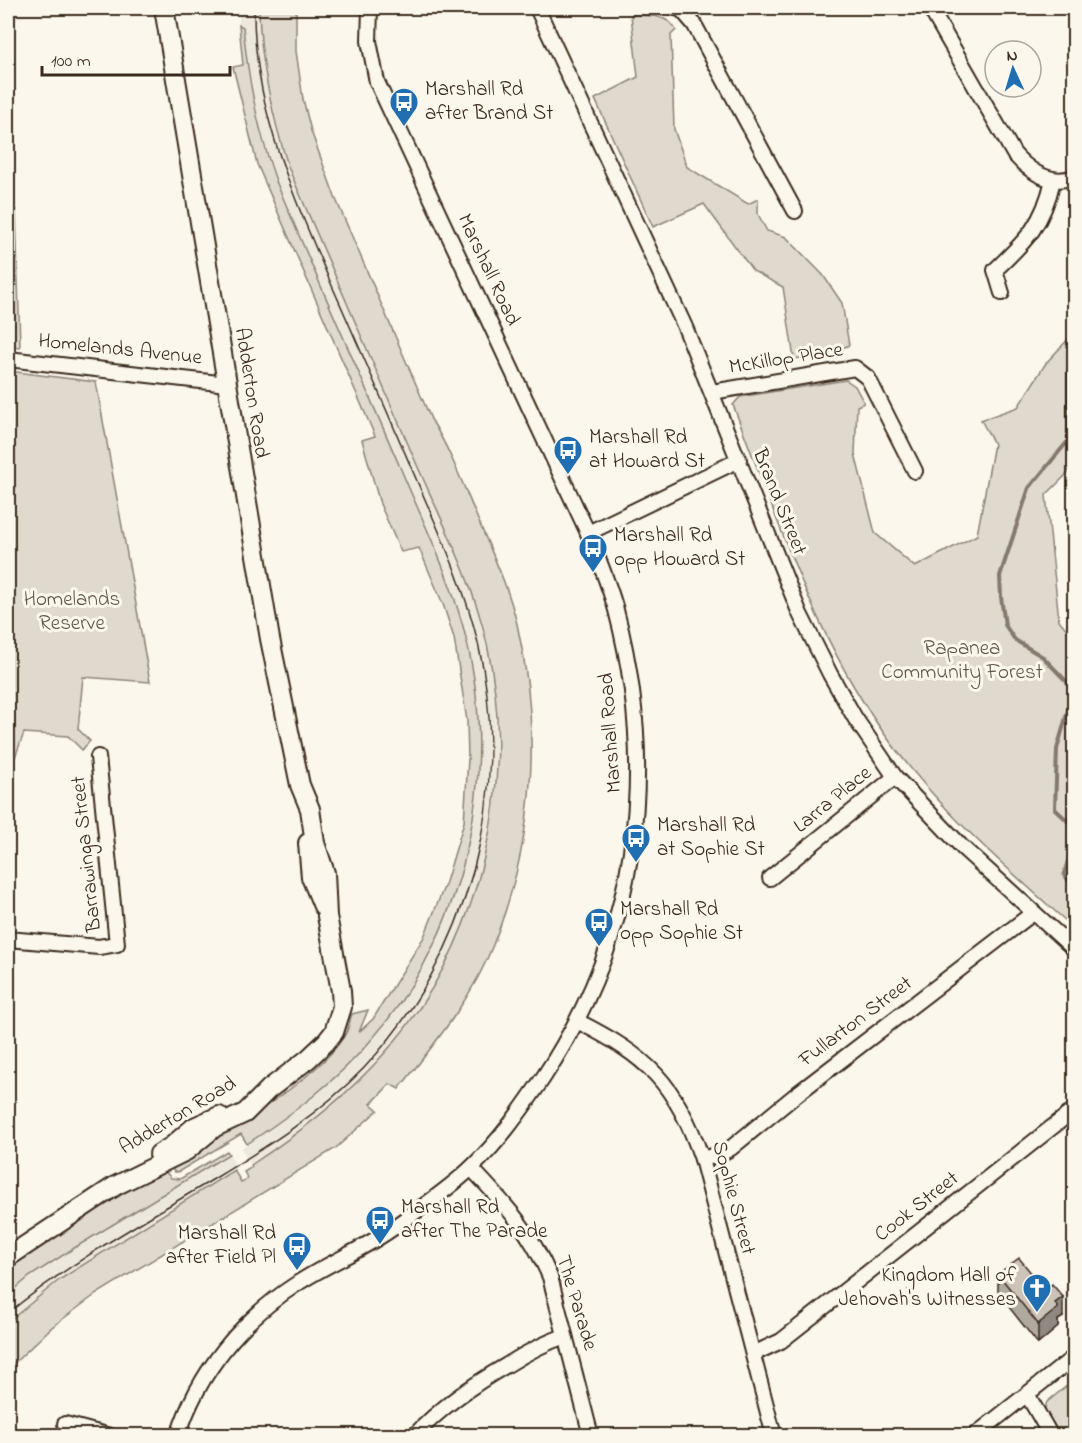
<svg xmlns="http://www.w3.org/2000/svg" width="1082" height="1443" font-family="'Indie Flower',sans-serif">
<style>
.built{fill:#ede8dd}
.green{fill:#dfd9ce;stroke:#8d8276;stroke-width:1.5}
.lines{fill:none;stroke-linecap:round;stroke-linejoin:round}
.stream{stroke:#85796d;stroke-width:4}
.minor-casing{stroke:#3b2a1e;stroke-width:18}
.major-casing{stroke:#3b2a1e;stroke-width:22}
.minor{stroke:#fbf7ec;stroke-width:14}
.major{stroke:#fbf7ec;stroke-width:18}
.tram{stroke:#3b2a1e;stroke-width:1.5}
.wall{fill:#afa99f;stroke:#3b2a1e;stroke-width:1.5}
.shaded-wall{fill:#8f8982;stroke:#3b2a1e;stroke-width:1.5}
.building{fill:#ccc4b9;stroke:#3b2a1e;stroke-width:1.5}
.labels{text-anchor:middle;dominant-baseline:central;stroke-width:6;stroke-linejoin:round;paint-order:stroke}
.poi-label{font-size:21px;fill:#3b2a1e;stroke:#fbf7ec;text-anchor:start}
.street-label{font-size:21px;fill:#3b2a1e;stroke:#fbf7ec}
.park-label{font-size:21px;fill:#64564a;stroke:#fbf7ec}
</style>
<rect width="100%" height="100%" fill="#fbf7ec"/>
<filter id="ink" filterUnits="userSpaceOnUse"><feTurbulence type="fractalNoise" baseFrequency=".0167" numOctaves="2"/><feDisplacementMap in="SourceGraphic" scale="12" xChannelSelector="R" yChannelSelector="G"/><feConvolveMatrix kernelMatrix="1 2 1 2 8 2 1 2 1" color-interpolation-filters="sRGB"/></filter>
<g filter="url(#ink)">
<g class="built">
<polygon points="239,8 259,8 262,58 267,90 276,130 289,169 471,589 486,642 491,669 495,703 497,772 484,858 474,891 462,928 440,972 420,1006 390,1047 349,1090 314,1120 251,1165 241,1148 283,1120 332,1081 373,1039 405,995 430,952 459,879 472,826 478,772 478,728 476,697 470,659 460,615 446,576 298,234 268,159 253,98 246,62 243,27 239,25"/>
<polygon points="229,1154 237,1168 59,1280 8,1322 8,1295 29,1277"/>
</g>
<g class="green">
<path d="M259,8H296V51L303,99L311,131L335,197L431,419C451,452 464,487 479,522C493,555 509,589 517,624C542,732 534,843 493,945C472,999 434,1044 399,1089L390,1084L371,1104L378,1110L336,1148L95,1295L52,1327L8,1369V1322L59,1280L234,1170L241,1182L248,1179L244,1172L252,1167L251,1165C302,1131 349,1095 389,1048C482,940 517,782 487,644C473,581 443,524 417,465C375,366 331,268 289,169C272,116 260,64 259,8Z"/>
<path d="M631,15C647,16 667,13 676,30L671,35L674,129L687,167L748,204L758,199V214L767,231L786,237L823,275L842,303L849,345L830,354L794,359L783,287L753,271L704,204L653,227L595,99L638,77Z"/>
<path d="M239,25L243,27C248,80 258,131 276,181C316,277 359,372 400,467C420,515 444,563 459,613C504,756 471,926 372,1039C337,1081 292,1114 247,1144L241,1134L178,1172H174L170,1165C216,1137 324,1078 347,1031C349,1026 350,1019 352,1014L368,1010L359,1032L373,1019L424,937L446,882L464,822L468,759L467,721L454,638L443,604L419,548L401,552L380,504L362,440L375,436L257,164L233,67L243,65Z"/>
<polygon points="16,210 20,347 8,346 8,211"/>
<path d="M1074,333V467L1046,495L1059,620L1074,638V928C996,859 917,791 862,700C806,610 772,504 733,405L740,397L846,380L855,386L864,403L857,406L855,454L875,533L915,567L977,535L994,444L981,420L1018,407L1046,363Z"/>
<polygon points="8,371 96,382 150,682 83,677 78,729 90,741 82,750 68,736 24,733 8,776"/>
<polygon points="227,1151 229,1154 71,1250 29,1277 8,1295 8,1269 54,1236 163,1169 171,1178 180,1179"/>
<polygon points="1074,1380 1074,1435 1056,1435 1043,1413 1047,1402"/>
</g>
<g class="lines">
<polyline class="stream" points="1074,364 1068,372 1068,441 1029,488 1000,576 1001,597 1005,625 1015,640 1043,657 1067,682 1072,696 1057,749 1055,809 1073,826 1070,854 1064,874 1074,889"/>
<g class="minor-casing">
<g id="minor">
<polyline points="537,8 685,327 800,614 830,674 855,718 895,777 963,848 1074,949"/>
<polyline points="675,8 681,9 694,24 795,211"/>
<path d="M930,8L1014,154C1030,172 1050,186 1074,177"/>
<path d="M1002,293L995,270C1027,240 1043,224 1053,180"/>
<polyline points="8,359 227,384"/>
<polyline points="712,392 855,368 868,378 915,471"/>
<polyline points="588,533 739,460"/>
<polyline points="770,878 895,777"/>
<polyline points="8,939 99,947 117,944 98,757"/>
<path d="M577,1021C647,1056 676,1083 702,1159L774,1436"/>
<polyline points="702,1159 720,1154 731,1148 797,1094 1033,913"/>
<path d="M471,1168C505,1204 530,1230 550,1277L591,1436"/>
<polyline points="753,1354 781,1341 1074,1110"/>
<polyline points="1027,1394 1051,1436"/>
<polyline points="65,1424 110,1436"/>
<path d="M178,1436C198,1372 242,1319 298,1283C330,1262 367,1248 397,1225C422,1207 449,1189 471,1168C499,1142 522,1109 543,1078C637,936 659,774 616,610C609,584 598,558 588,533L377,82L369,41L370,8"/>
<path d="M414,1436C442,1406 472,1385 507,1365C526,1353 544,1343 565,1336"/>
<polyline points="974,1436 1074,1357"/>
</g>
</g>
<g class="major-casing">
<g id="major">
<polyline points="308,843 311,877 323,906"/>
<polyline points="159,1154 172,1146 194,1127 219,1116"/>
<polyline points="8,1257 115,1186 186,1151 215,1127 245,1113 269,1089 308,1059 326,1042 334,1032 342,1007 341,991 327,916 325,873 315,843 310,809 300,785 270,639 164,8"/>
</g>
</g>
<use href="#minor" class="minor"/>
<use href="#major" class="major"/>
<path class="tram" d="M8,1313C71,1262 142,1222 212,1180C266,1147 320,1114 364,1068C469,956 513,793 478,643C465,587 440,534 417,481C388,414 359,346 329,279C291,190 253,106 254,8"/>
</g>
<polygon class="wall" points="998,1274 1063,1317 1058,1320 1058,1327 1038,1344 998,1293"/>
<polygon class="shaded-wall" points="1063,1297 1063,1317 1058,1320 1058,1327 1038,1344 1038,1324 1055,1303"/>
<polygon class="building" points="1019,1258 1045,1290 1052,1284 1063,1297 1055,1303 1058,1308 1038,1324 998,1274"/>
</g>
<defs>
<g id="bus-pin" transform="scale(1.5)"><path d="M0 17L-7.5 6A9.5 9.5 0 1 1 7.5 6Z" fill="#1f6fb2" stroke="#fbf7ec"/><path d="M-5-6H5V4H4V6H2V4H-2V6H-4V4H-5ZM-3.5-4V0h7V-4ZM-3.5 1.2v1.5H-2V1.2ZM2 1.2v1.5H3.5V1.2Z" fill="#fff"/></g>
<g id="church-pin" transform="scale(1.5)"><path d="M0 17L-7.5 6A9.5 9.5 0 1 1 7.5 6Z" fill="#1f6fb2" stroke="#fbf7ec"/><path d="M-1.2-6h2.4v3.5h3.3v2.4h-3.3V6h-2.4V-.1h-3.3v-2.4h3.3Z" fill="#fff"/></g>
</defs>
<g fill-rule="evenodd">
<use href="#bus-pin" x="404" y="102"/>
<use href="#bus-pin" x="568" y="450"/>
<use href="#bus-pin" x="593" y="548"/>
<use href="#bus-pin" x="636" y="838"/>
<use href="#bus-pin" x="599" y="922"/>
<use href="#bus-pin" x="380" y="1220"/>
<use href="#bus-pin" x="297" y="1246"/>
<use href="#church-pin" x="1037" y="1288"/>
</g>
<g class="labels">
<g class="poi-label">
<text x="425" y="90">Marshall Rd<tspan x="425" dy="24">after Brand St</tspan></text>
<text x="589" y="438">Marshall Rd<tspan x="589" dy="24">at Howard St</tspan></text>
<text x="614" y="536">Marshall Rd<tspan x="614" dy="24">opp Howard St</tspan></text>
<text x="657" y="826">Marshall Rd<tspan x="657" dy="24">at Sophie St</tspan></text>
<text x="620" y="910">Marshall Rd<tspan x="620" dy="24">opp Sophie St</tspan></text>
<text x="401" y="1208">Marshall Rd<tspan x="401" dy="24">after The Parade</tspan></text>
<text x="276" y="1234" text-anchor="end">Marshall Rd<tspan x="276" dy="24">after Field Pl</tspan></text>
<text x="1016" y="1276" text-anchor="end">Kingdom Hall of<tspan x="1016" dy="24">Jehovah's Witnesses</tspan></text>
</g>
<g class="street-label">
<text transform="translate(488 270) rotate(65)">Marshall Road</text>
<text transform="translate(120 350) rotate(6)">Homelands Avenue</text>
<text transform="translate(786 359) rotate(-9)">McKillop Place</text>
<text transform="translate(251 393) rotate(81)">Adderton Road</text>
<text transform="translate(779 502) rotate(68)">Brand Street</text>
<text transform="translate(611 733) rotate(-94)">Marshall Road</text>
<text transform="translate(833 800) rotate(-39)">Larra Place</text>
<text transform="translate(87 854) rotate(-96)">Barrawinga Street</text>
<text transform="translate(856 1022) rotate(-37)">Fullarton Street</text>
<text transform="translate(178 1116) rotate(-31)">Adderton Road</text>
<text transform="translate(733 1198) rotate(75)">Sophie Street</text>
<text transform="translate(917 1207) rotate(-38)">Cook Street</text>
<text transform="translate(576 1303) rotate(73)">The Parade</text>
</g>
<g class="park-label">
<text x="72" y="600">Homelands<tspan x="72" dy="24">Reserve</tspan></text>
<text x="962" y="649">Rapanea<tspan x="962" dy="24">Community Forest</tspan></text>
</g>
</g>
<rect width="1082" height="1443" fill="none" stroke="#fbf7ec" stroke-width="30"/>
<rect x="15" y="15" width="1052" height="1413" fill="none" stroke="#3b2a1e" stroke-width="2" filter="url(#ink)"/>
<g transform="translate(1013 69) rotate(356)"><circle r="28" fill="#fbf7ec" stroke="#aea59a" stroke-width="1.5"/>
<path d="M0-4.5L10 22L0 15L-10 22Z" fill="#1f6fb2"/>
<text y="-9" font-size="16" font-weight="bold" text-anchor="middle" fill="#3b2a1e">N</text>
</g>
<path d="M42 66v9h188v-9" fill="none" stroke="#3b2a1e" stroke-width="3"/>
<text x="51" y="66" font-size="18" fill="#3b2a1e" stroke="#fbf7ec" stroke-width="4.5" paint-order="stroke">100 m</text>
</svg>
